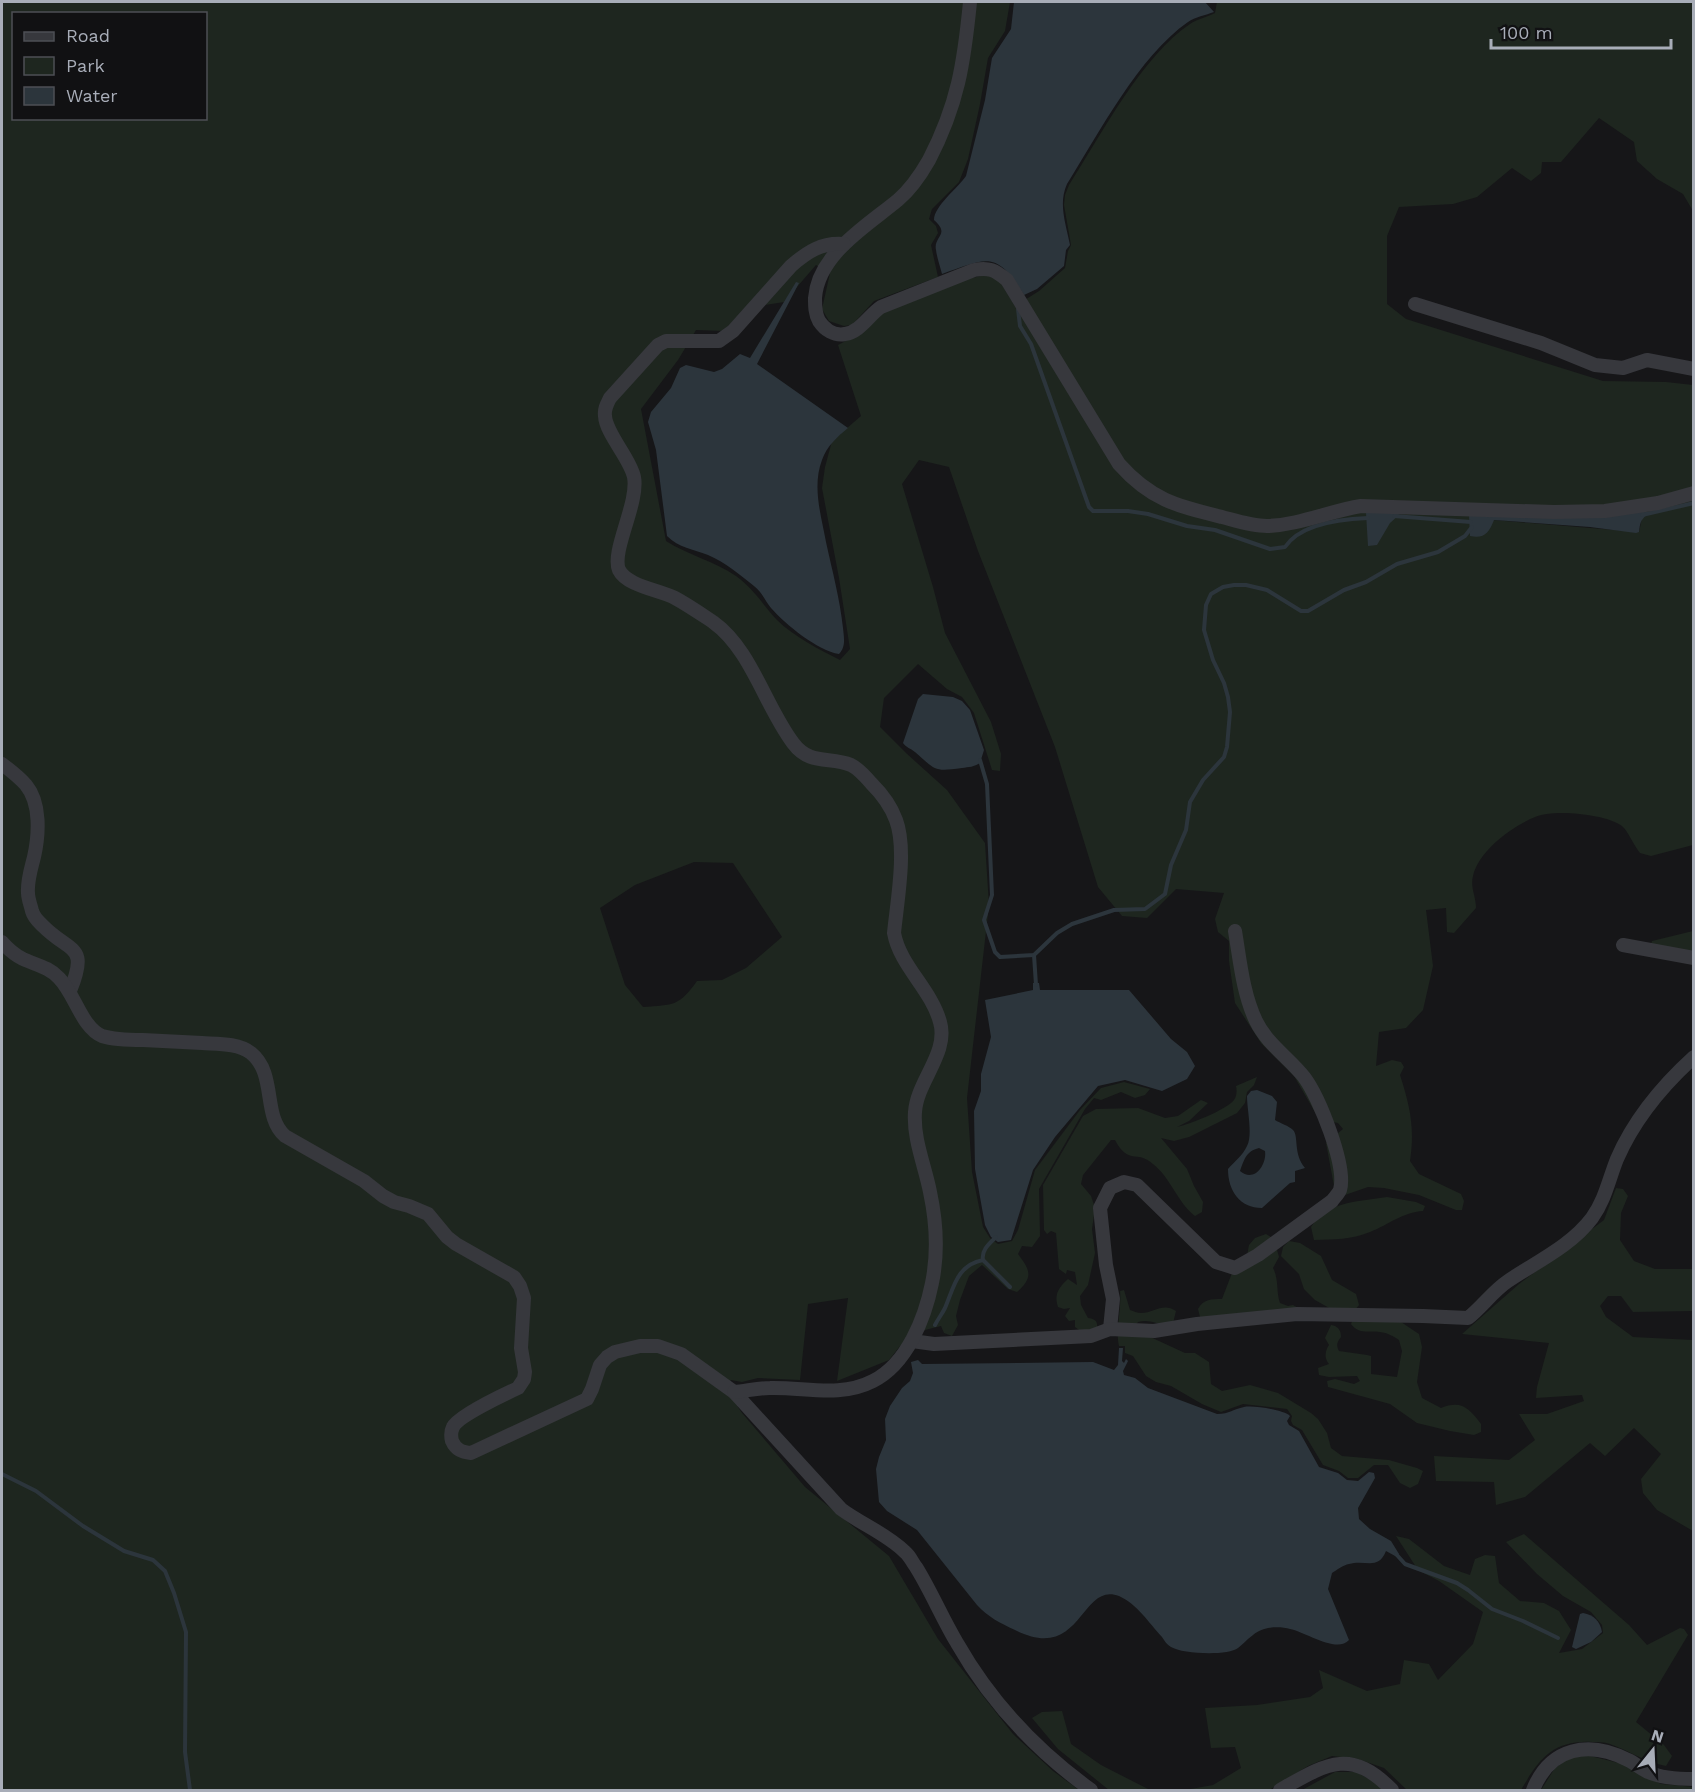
<svg xmlns="http://www.w3.org/2000/svg" width="1695" height="1792" font-family="'Work Sans',sans-serif">
<style>
.green{fill:#1e261f;fill-rule:evenodd}
.water{fill:#2c353c;fill-rule:evenodd}
.lines{fill:none;stroke-linecap:round;stroke-linejoin:round}
.stream{stroke:#2c353c;stroke-width:4}
.minor{stroke:#37383d;stroke-width:14}
</style>
<rect width="100%" height="100%" fill="#161618"/>
<g class="green">
<path d="M2,2H1010L1005,31L988,58L980,104L968,159L959,182L932,209L929,219L936,226L938,233L931,245L938,277L874,301L852,325L844,326L829,321L822,309L830,273L816,265L784,302L745,308L724,331L696,330L678,360L641,409L666,541C688,555 714,561 736,576C754,589 763,605 777,620C793,636 820,650 840,660L850,649L839,578L822,488L825,467L832,441L861,416L838,345L859,334L880,313L967,279L986,275L999,280L1015,306L1039,291L1065,268L1068,251L1071,245L1064,205L1065,195L1069,185C1101,135 1142,56 1190,24C1197,19 1207,17 1215,13L1217,2H1693V211L1683,194L1657,179L1637,161L1634,142L1599,118L1561,162H1542L1541,173L1531,181L1512,168L1477,197L1453,204L1399,207L1387,236V304L1406,319L1603,381L1666,382L1693,385V845L1651,856L1640,853C1634,846 1628,831 1622,826C1605,814 1554,809 1535,817C1513,826 1479,850 1473,876C1470,887 1476,896 1476,908L1454,933L1447,932L1446,908L1426,910L1433,966L1423,1010L1406,1028L1379,1032L1376,1066L1392,1060L1401,1062L1404,1067L1400,1075C1410,1106 1415,1128 1410,1161L1419,1174L1461,1194L1464,1201L1462,1210H1456L1419,1195L1384,1188L1368,1187L1345,1195L1334,1186L1326,1143L1343,1129L1338,1123L1319,1119L1294,1076L1261,1043L1235,1003L1229,961V941L1218,932L1215,919L1224,893L1176,889L1147,918L1122,916L1098,887L1055,747L978,551L949,467L919,460L902,484L933,587L945,633L991,722L1001,754L1000,771L992,770L974,713L962,697L947,689L918,664L884,698L880,727L906,753L947,790L985,843L989,905L967,1098L972,1172L983,1227L990,1238L998,1244L1012,1241L1018,1230L1035,1170L1080,1110L1101,1088L1124,1082L1150,1089L1145,1095L1135,1098L1121,1092L1101,1100L1094,1098L1085,1109L1039,1189L1040,1236L1032,1247L1022,1246L1018,1254C1030,1270 1034,1277 1017,1292L1008,1289L982,1265L969,1276L960,1300L956,1316L958,1325L952,1336L944,1333L941,1326L925,1330L900,1346L889,1360L837,1381L848,1298L808,1304L800,1380L758,1378L742,1382L731,1380L725,1388L742,1413L805,1487L889,1556L938,1639L1013,1734L1053,1771L1079,1790H2ZM14,14H206V118H14ZM1642,518L1639,532L1493,520ZM694,862L733,863L782,937L746,968L722,980L697,981C679,1006 674,1005 643,1007L625,985L600,908L635,885Z"/>
<polygon points="1693,931 1693,962 1651,944 1652,941"/>
<path d="M1257,1077L1254,1085L1247,1092L1245,1103L1237,1113L1189,1137L1174,1141L1161,1138L1187,1169L1194,1186L1203,1202L1202,1212L1195,1216C1177,1202 1171,1178 1153,1164C1136,1149 1129,1166 1115,1140H1111L1083,1175L1081,1184L1091,1196L1095,1208L1092,1229L1095,1253L1088,1285L1080,1296L1081,1305L1088,1318C1096,1319 1099,1322 1096,1331L1082,1332L1075,1327V1320L1069,1321L1065,1316L1070,1308L1064,1309L1058,1307C1054,1295 1058,1288 1068,1279L1077,1285L1075,1272L1067,1270L1066,1274L1059,1269L1056,1233L1051,1231L1047,1234L1044,1230L1043,1185L1083,1116L1096,1109L1138,1108L1165,1118L1178,1116L1201,1100L1208,1103L1189,1121L1177,1127C1190,1124 1226,1110 1234,1100C1237,1096 1237,1090 1236,1086Z"/>
<polygon points="1616,1188 1623,1189 1628,1196 1621,1213 1620,1240 1634,1261 1655,1269 1693,1269 1693,1311 1633,1312 1621,1296 1608,1296 1600,1306 1606,1317 1633,1337 1693,1340 1693,1531 1657,1510 1643,1493 1641,1479 1661,1454 1634,1428 1605,1456 1590,1443 1525,1497 1496,1505 1494,1482 1436,1481 1434,1456 1509,1460 1535,1440 1519,1414 1547,1414 1584,1401 1582,1395 1536,1398 1537,1387 1549,1343 1462,1334 1519,1284 1604,1220"/>
<path d="M1387,1197L1416,1202L1425,1206L1423,1211C1403,1212 1388,1225 1370,1232C1351,1240 1334,1239 1314,1240L1311,1227C1329,1200 1359,1202 1387,1197Z"/>
<path d="M1266,1234L1274,1239L1279,1257L1273,1268C1279,1279 1276,1292 1280,1303L1288,1306L1293,1305L1298,1308L1208,1318L1200,1317L1198,1309C1203,1299 1212,1299 1222,1299L1232,1273L1247,1256L1249,1245L1255,1238Z"/>
<polygon points="1289,1241 1300,1243 1321,1256 1332,1280 1356,1294 1359,1305 1354,1311 1331,1309 1315,1300 1304,1289 1299,1274 1281,1256 1283,1247"/>
<path d="M1124,1290L1130,1310C1134,1311 1137,1313 1141,1313C1154,1313 1163,1302 1176,1311L1173,1323C1160,1328 1152,1318 1138,1322L1131,1333L1146,1335L1185,1353H1195L1209,1362L1211,1384L1222,1391L1250,1385L1278,1393L1311,1413L1318,1419L1327,1433L1331,1448L1342,1456L1389,1460L1417,1468L1423,1471L1418,1484L1410,1488L1400,1483L1388,1465H1374L1358,1478H1348L1339,1471L1323,1465L1302,1430L1293,1425L1291,1421L1292,1416L1287,1409L1243,1404L1221,1412L1202,1404L1171,1386L1156,1382L1146,1376L1133,1356L1125,1353V1346H1119C1115,1329 1122,1309 1120,1291Z"/>
<path d="M1353,1319L1401,1322L1419,1334L1422,1347L1417,1382L1422,1398L1441,1408C1461,1400 1469,1408 1481,1424V1432L1474,1435L1450,1431L1417,1423L1390,1404L1328,1387L1327,1381L1335,1379L1354,1384L1360,1381L1357,1376L1329,1377L1319,1375L1318,1368L1329,1364C1324,1358 1325,1351 1329,1345L1325,1338L1331,1325C1338,1326 1341,1330 1341,1337C1337,1342 1336,1345 1339,1351L1367,1355L1371,1356V1374L1397,1377L1402,1351L1399,1340C1393,1336 1388,1333 1380,1332C1368,1330 1359,1335 1351,1324Z"/>
<path d="M1524,1534L1629,1625L1647,1645L1680,1628L1684,1629L1688,1635L1636,1722L1664,1745L1672,1756L1666,1766C1646,1762 1629,1751 1610,1744C1604,1742 1598,1742 1592,1742C1553,1740 1539,1759 1521,1790H1407L1384,1768L1358,1759L1332,1756L1308,1766L1269,1790H1185L1213,1785L1241,1768L1235,1747L1211,1748L1205,1708L1257,1705L1310,1697L1323,1688L1319,1670L1367,1691L1400,1684L1404,1660L1429,1664L1438,1680L1473,1644L1483,1612L1439,1581L1418,1570L1396,1536L1409,1539L1444,1566L1470,1575L1475,1559L1485,1555L1495,1556L1499,1583L1520,1601L1544,1603L1559,1611L1571,1630L1559,1653L1582,1649L1603,1633L1602,1625L1591,1612L1563,1596L1537,1574L1506,1542Z"/>
<polygon points="1062,1711 1071,1744 1101,1765 1150,1790 1109,1790 1058,1749 1032,1718 1042,1712"/>
<polygon points="1586,1755 1623,1764 1661,1784 1694,1787 1693,1790 1541,1790 1555,1768 1570,1757"/>
<polygon points="1335,1772 1356,1772 1378,1784 1384,1790 1302,1790"/>
</g>
<g class="water">
<path d="M1014,2H1205L1214,12C1206,15 1195,17 1188,22C1139,56 1099,133 1067,184C1058,204 1066,224 1070,245L1066,250L1064,266L1037,289L1024,295C996,250 988,258 942,274C940,266 937,258 936,250C933,236 951,235 934,220C934,206 958,188 966,176L985,100L992,58L1011,29Z"/>
<path d="M796,282L799,283L757,364L848,428C837,437 827,446 822,460C812,486 821,515 826,542C832,570 840,599 843,628C844,638 846,647 839,654C818,651 785,624 771,608C765,601 762,592 754,586C740,575 725,562 708,555C693,549 679,548 667,536L656,450L648,422L651,412L671,388L680,368L686,365L714,372L722,369L740,354L750,358Z"/>
<path d="M1646,511L1647,515C1640,520 1640,524 1639,532L1636,533L1590,527L1494,520C1489,533 1484,539 1470,536L1469,515Z"/>
<polygon points="1394,512 1399,515 1390,523 1377,545 1368,546 1366,513"/>
<path d="M923,694L953,697L962,701L970,710L984,750L980,763C974,767 969,767 962,768C933,772 936,770 915,752C910,748 907,748 903,743L918,699Z"/>
<polygon points="1033,983 1039,983 1040,990 1129,990 1171,1039 1187,1052 1195,1066 1187,1079 1162,1091 1125,1080 1098,1086 1055,1137 1033,1170 1011,1240 998,1242 991,1237 985,1225 975,1169 974,1111 981,1091 981,1074 991,1037 985,1000 1033,990"/>
<path d="M1257,1090L1272,1096L1277,1102L1275,1120C1280,1123 1289,1126 1293,1130C1299,1136 1293,1154 1305,1168L1295,1171V1182L1290,1183L1262,1208C1240,1208 1228,1191 1228,1169C1234,1162 1243,1155 1247,1146C1253,1135 1247,1110 1247,1096L1251,1091ZM1259,1148L1265,1151C1267,1165 1254,1183 1240,1171C1244,1160 1246,1151 1259,1148Z"/>
<path d="M1119,1348H1123L1122,1361L1124,1363L1126,1359L1128,1361L1123,1371L1124,1375L1135,1378L1148,1388L1217,1414C1230,1414 1233,1409 1244,1407C1253,1405 1284,1410 1290,1416L1287,1421L1289,1425L1299,1431L1319,1467L1338,1473L1347,1480L1358,1481L1369,1472L1374,1473L1375,1478L1358,1508L1359,1519L1370,1529L1391,1541L1399,1554L1397,1557L1386,1551C1378,1571 1365,1559 1349,1564C1343,1565 1337,1570 1332,1573L1328,1589L1349,1640C1337,1654 1306,1632 1290,1629C1284,1627 1274,1627 1268,1628C1255,1630 1247,1641 1238,1648C1228,1656 1182,1654 1171,1647C1167,1645 1164,1640 1162,1637C1149,1623 1137,1604 1119,1596C1080,1581 1082,1664 1015,1630C1000,1623 988,1617 977,1605L917,1530L887,1511L879,1502L876,1469L879,1457L886,1440L885,1419L890,1406L902,1388L910,1381L913,1373L911,1362L918,1360L922,1364L1093,1362L1114,1370L1118,1365Z"/>
<path d="M1583,1613C1594,1615 1600,1621 1602,1632L1591,1642L1576,1649L1572,1647L1580,1614Z"/>
</g>
<g class="lines">
<g class="stream">
<path d="M1018,309L1020,326L1031,344L1089,507L1093,511H1128L1148,514L1187,526L1215,530L1270,549L1285,547C1301,523 1342,519 1368,518"/>
<polyline points="1642,515 1694,503"/>
<polyline points="1394,516 1471,522"/>
<polyline points="980,760 987,784 992,895 984,920 995,952 1000,957 1034,955 1057,933 1072,924 1114,910 1145,909 1165,894 1171,865 1186,830 1190,802 1203,780 1224,757 1227,747 1230,712 1228,697 1224,683 1213,660 1204,630 1206,605 1211,594 1223,587 1234,585 1246,585 1267,590 1301,611 1308,611 1344,590 1366,582 1397,564 1438,552 1465,536 1472,527"/>
<polyline points="1034,955 1036,985"/>
<polyline points="983,1260 1010,1287"/>
<path d="M935,1325C938,1319 942,1314 945,1308C954,1287 957,1265 983,1260C981,1250 990,1243 996,1237"/>
<polyline points="2,1474 36,1491 83,1526 124,1551 153,1560 165,1571 174,1593 186,1632 185,1752 190,1790"/>
<polyline points="1396,1554 1405,1564 1457,1583 1468,1590 1492,1609 1523,1621 1558,1638"/>
</g>
<g class="minor">
<path d="M970,2C964,63 958,104 929,160C921,174 911,189 898,200C868,225 818,254 815,298C815,306 815,314 819,321C825,330 834,336 845,334C860,332 869,315 881,307L974,270C989,267 995,270 1007,280L1119,464C1151,500 1177,506 1222,517C1237,521 1252,526 1267,526C1299,525 1330,511 1361,506L1554,512L1605,511L1658,503L1694,493"/>
<polyline points="1415,304 1541,343 1595,365 1623,368 1647,360 1694,369"/>
<path d="M2,764C10,770 19,777 26,785C41,803 39,835 34,857C31,869 27,881 28,893C28,899 31,906 32,911C34,918 38,921 43,926C71,954 89,944 70,991"/>
<path d="M2,942C8,949 15,955 23,959C36,965 49,967 59,978C75,994 82,1028 102,1036C115,1040 130,1040 143,1040C163,1041 183,1042 202,1043C218,1044 238,1043 251,1053C277,1074 262,1116 285,1136L364,1181L383,1196L394,1202L409,1206L428,1214L447,1237L456,1244L514,1277L520,1286L524,1298L521,1348L525,1372L524,1379L518,1388C505,1394 458,1416 453,1427C451,1431 451,1437 452,1441C456,1450 462,1452 471,1453L587,1399L592,1389L600,1365L607,1357L615,1352L640,1346H658L681,1354L734,1392L841,1509C861,1524 887,1534 905,1552C910,1556 912,1562 916,1567C931,1591 942,1618 957,1643C990,1701 1037,1751 1091,1790"/>
<polyline points="1623,945 1694,958"/>
<path d="M1110,1329L1113,1299L1106,1265L1100,1208L1110,1188L1124,1182L1137,1185L1216,1262L1235,1268L1258,1255L1332,1201C1334,1198 1339,1193 1340,1190C1347,1166 1319,1097 1304,1077C1289,1058 1267,1044 1256,1021C1243,994 1240,961 1235,931"/>
<path d="M912,1341L934,1344L1091,1336L1110,1329L1154,1331L1197,1324L1297,1314L1423,1316L1468,1318C1482,1307 1493,1291 1508,1281C1536,1262 1571,1246 1592,1218C1605,1200 1609,1179 1617,1159C1634,1120 1662,1086 1694,1057"/>
<path d="M734,1392C746,1391 758,1388 770,1388C805,1387 840,1398 873,1381C907,1364 925,1318 932,1283C938,1254 936,1220 930,1192C925,1166 913,1139 915,1112C917,1081 949,1053 940,1022C931,989 900,966 894,933C897,902 907,849 896,820C891,806 882,794 871,783C865,776 859,769 851,765C830,756 810,766 793,743C765,706 751,649 713,622C701,614 688,605 675,598C660,590 627,586 619,570C611,551 639,503 634,477C630,458 606,434 605,416C604,409 607,404 610,398L658,345L666,341H719L733,331L791,266C807,252 822,242 844,244"/>
<path d="M1280,1790C1326,1764 1350,1747 1392,1790"/>
<path d="M1533,1790C1550,1747 1589,1740 1628,1760C1635,1763 1641,1769 1648,1772C1661,1778 1679,1779 1694,1779"/>
</g>
</g>
<rect width="1695" height="1792" fill="none" stroke="#a8adb8" stroke-width="6"/>
<rect x="12" y="12" width="195" height="108" fill="#111113" stroke="#4d4f55" stroke-width="1.5"/>
<rect x="24" y="32" width="30" height="9" fill="#37383d" stroke="#4d4f55" stroke-width="1.5"/>
<text x="66" y="42" font-size="18" fill="#a8adb8">Road</text>
<rect x="24" y="57" width="30" height="18" fill="#1e261f" stroke="#4d4f55" stroke-width="1.5"/>
<text x="66" y="72" font-size="18" fill="#a8adb8">Park</text>
<rect x="24" y="87" width="30" height="18" fill="#2c353c" stroke="#4d4f55" stroke-width="1.5"/>
<text x="66" y="102" font-size="18" fill="#a8adb8">Water</text>
<g transform="translate(1653 1750) rotate(18)" stroke="#111113" stroke-width="4.5" paint-order="stroke">
<path d="M0-4.5L10 22L0 15L-10 22Z" fill="#a8adb8"/>
<text y="-9" font-size="16" font-weight="bold" text-anchor="middle" fill="#a8adb8">N</text>
</g>
<path d="M1491 39v9h180v-9" fill="none" stroke="#a8adb8" stroke-width="3"/>
<text x="1500" y="39" font-size="18" fill="#a8adb8" stroke="#111113" stroke-width="4.5" paint-order="stroke">100 m</text>
</svg>
